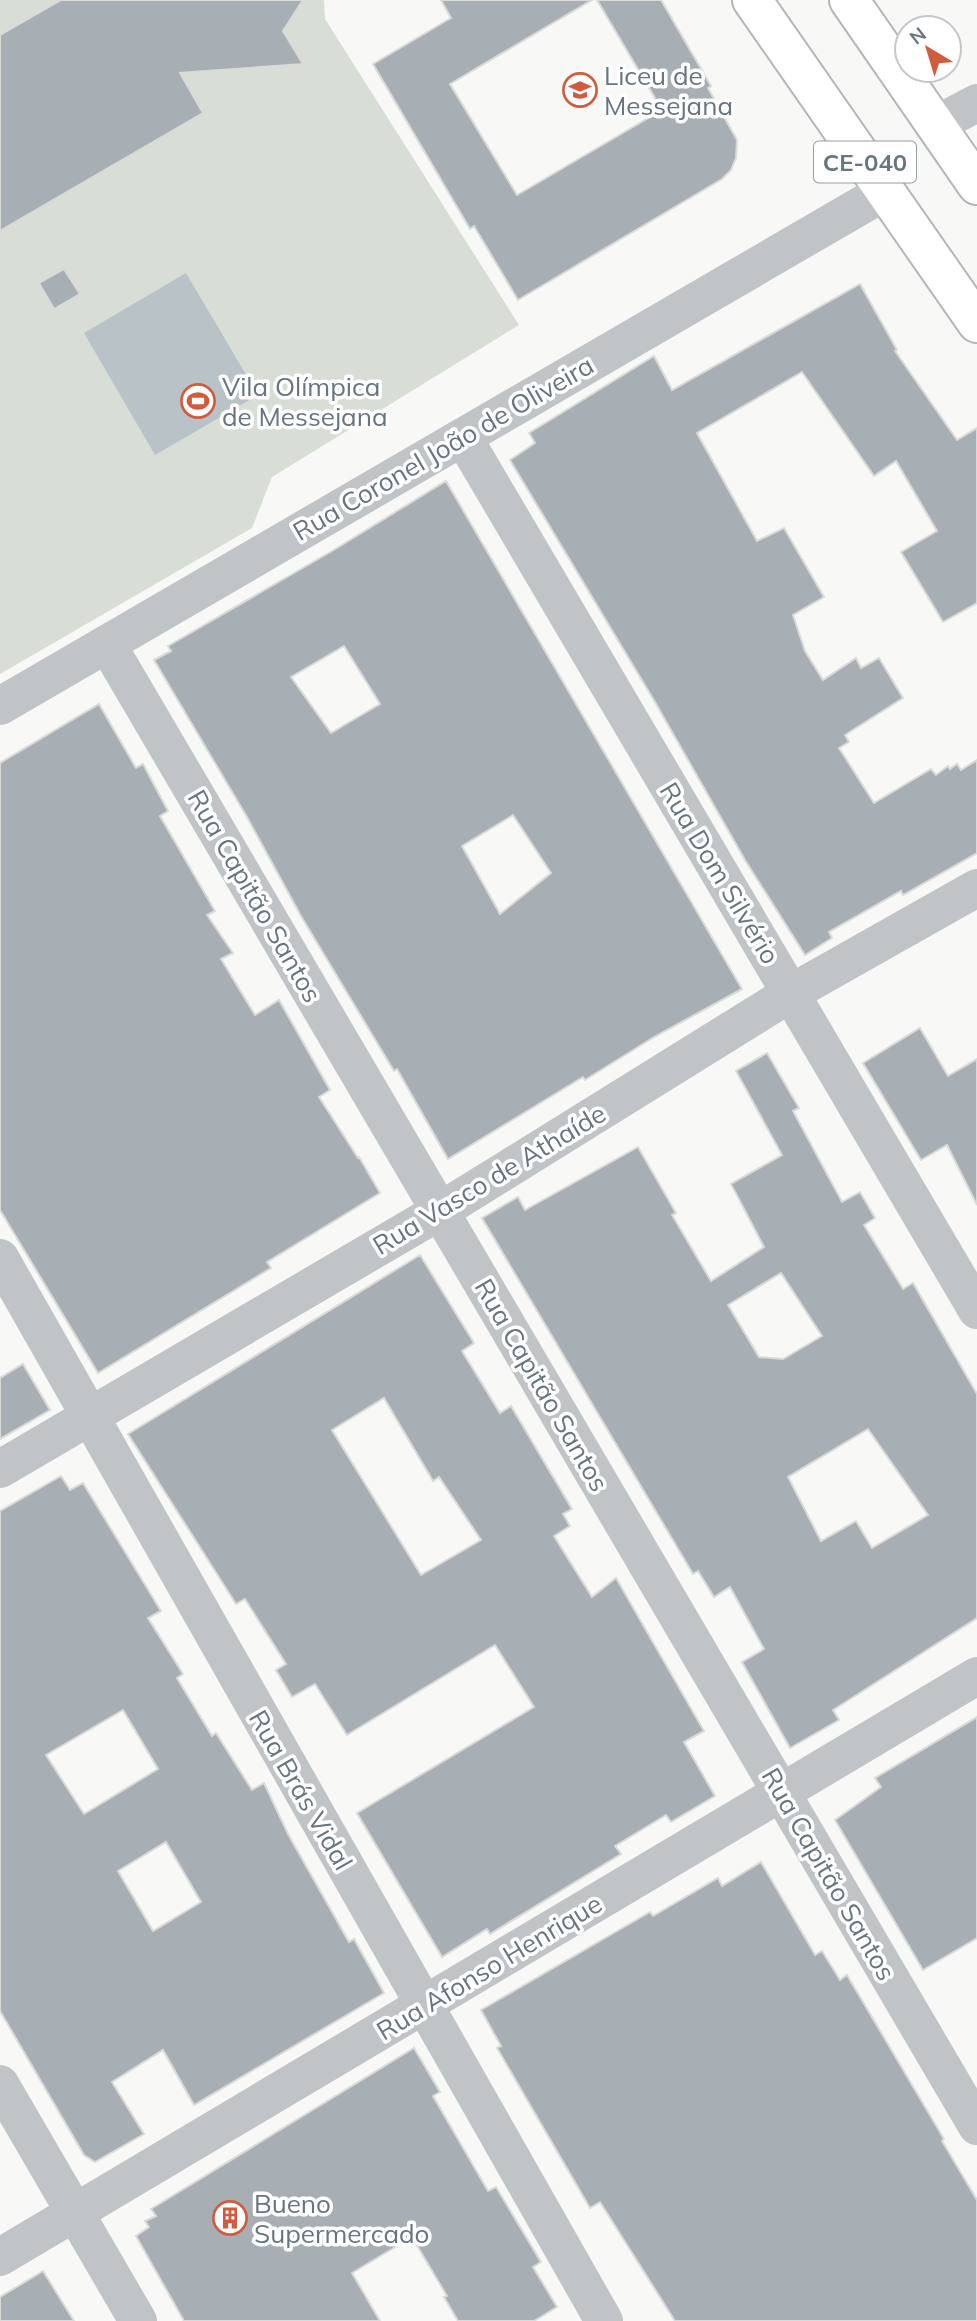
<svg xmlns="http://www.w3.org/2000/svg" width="977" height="2321" font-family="Mulish,sans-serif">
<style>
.green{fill:#d8ddd6}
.water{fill:#b9c3c7}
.building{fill:#a8afb4;stroke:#dadad8;stroke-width:2;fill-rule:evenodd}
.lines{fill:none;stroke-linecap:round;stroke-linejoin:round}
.trunk-casing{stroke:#b4b7ba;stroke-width:42}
.minor{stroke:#c0c4c7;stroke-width:38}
.tertiary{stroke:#c0c4c7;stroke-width:38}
.trunk{stroke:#fff;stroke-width:38}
.labels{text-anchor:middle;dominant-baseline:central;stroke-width:7;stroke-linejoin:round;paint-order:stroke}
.shield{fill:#fff;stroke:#949ea5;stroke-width:2}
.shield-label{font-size:24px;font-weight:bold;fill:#66757e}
.poi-label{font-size:26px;fill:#66757e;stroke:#fff;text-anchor:start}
.street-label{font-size:26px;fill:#66757e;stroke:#fff}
</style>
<rect width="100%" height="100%" fill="#f8f8f6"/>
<polygon class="green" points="0,0 324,0 325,19 519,325 272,477 252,528 0,674"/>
<polygon class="water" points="186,273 258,395 155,455 84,333"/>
<g class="building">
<polygon points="61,0 303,0 283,31 303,64 180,73 203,113 0,231 0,35"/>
<polygon points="441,0 592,0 450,84 517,195 662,110 597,0 661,0 711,86 708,88 737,140 736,158 731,170 722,179 518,300 474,226 470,229 373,64 451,18"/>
<polygon points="64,269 80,294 54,309 39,283"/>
<polygon points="860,284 897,350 895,351 957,440 977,428 977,603 943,622 901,552 937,531 896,461 874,476 802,372 697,433 757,541 784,528 824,597 793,615 805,651 823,680 856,658 861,668 879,658 903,698 845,735 849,742 839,748 874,803 931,769 936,775 948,766 950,769 957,764 961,770 977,760 977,853 903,895 901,891 829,932 832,938 805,955 745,860 655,702 510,460 535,443 529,433 654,356 672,390"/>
<path d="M446,481L742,989L654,1037L585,1080L583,1077L448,1159L397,1069L394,1071L301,916L247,817L154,660L171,651L168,646L332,551ZM344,646L380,704L331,733L291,677ZM513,815L551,873L500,914L462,846Z"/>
<polygon points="99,704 136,768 143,764 168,811 160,816 215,911 207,915 233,953 221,959 255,1015 279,1000 330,1090 319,1097 358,1158 359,1157 380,1193 267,1262 271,1268 98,1373 0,1210 0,763"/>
<polygon points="920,1028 948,1076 977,1059 977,1205 947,1145 921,1160 863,1063"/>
<path d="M767,1053L799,1108L793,1111L842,1202L860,1192L875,1218L864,1225L903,1289L913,1283L977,1394V1618L833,1710L839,1720L790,1748L742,1662L764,1649L730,1587L714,1597L698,1571L693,1574L482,1218L518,1197L525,1210L638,1147L676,1213L672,1215L711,1281L764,1247L731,1184L782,1155L736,1071ZM781,1273L822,1336L783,1359L759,1357L728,1305ZM868,1429L928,1515L872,1548L856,1521L821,1541L788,1477Z"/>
<path d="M420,1255L474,1343L462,1351L500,1413L511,1406L572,1509L563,1514L570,1526L554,1536L592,1597L616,1578L704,1731L684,1742L715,1796L671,1822L666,1815L615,1846L621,1854L490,1934L487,1929L442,1957L357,1813L534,1707L495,1645L347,1735L315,1684L292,1697L276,1670L286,1664L245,1599L236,1604L128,1434ZM384,1398L433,1481L439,1477L481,1540L421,1575L332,1430Z"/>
<polygon points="23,1364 50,1410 0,1439 0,1378"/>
<path d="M61,1476L70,1490L83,1483L161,1611L148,1618L183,1674L177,1678L212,1736L216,1733L252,1790L264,1783L288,1834L349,1942L354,1939L384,1993L194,2105L163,2050L112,2082L144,2134L95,2162L84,2155L0,2011V1511ZM123,1710L158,1769L84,1814L46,1755ZM166,1842L201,1902L153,1931L118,1871Z"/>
<polygon points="977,1717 977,1938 923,1970 835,1820 881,1787 875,1778"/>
<polygon points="761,1862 815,1955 822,1951 840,1980 847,1975 944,2139 942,2141 977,2200 977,2321 675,2321 600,2202 590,2208 497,2048 501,2046 481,2010 650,1912 653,1916 718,1878 722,1886"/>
<polygon points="414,2048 440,2092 433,2096 488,2191 496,2187 541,2262 533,2267 557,2307 534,2321 458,2321 444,2297 447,2296 412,2237 352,2273 380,2321 184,2321 136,2236 149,2227 145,2221 156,2216 151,2209"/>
<polygon points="43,2271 74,2321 0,2321 0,2297"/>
</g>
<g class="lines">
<g class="trunk-casing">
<g id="trunk">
<polyline points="752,0 977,323"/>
<polyline points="849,0 977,185"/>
</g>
</g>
<g class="minor">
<polyline points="937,124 977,103"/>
<polyline points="463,437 977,1310"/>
<polyline points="107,644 977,2126"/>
<polyline points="0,1258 604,2321"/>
<polyline points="0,1469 440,1211 791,993 977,888"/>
<polyline points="0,2084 138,2321"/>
<polyline points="0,2257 977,1676"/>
</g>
<polyline class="tertiary" points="0,706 886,191"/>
<use href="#trunk" class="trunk"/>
</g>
<defs>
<g id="school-ring" transform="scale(1.75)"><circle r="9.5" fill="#fff" stroke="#d25a3d" stroke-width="1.5"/><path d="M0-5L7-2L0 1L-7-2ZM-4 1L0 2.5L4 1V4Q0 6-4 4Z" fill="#d25a3d"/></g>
<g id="stadium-ring" transform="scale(1.75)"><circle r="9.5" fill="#fff" stroke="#d25a3d" stroke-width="1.5"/><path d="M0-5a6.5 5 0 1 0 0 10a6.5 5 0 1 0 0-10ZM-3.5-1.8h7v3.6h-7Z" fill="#d25a3d"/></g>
<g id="building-ring" transform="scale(1.75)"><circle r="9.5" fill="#fff" stroke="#d25a3d" stroke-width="1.5"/><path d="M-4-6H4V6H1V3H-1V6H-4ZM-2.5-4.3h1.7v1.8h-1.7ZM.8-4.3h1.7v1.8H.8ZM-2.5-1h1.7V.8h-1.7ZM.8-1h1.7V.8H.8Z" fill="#d25a3d"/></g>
</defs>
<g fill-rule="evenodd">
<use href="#school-ring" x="580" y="90"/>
<use href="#stadium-ring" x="198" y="401"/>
<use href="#building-ring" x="230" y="2218"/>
</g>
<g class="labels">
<rect class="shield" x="814" y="141.5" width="102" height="41" rx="5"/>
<g class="shield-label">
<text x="865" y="162">CE-040</text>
</g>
<g class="poi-label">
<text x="604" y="75">Liceu de<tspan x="604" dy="30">Messejana</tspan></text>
<text x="222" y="386">Vila Olímpica<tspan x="222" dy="30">de Messejana</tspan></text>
<text x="254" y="2203">Bueno<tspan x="254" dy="30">Supermercado</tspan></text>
</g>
<g class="street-label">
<text transform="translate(443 448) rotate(-30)">Rua Coronel João de Oliveira</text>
<text transform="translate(720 873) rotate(59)">Rua Dom Silvério</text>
<text transform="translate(255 896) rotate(60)">Rua Capitão Santos</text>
<text transform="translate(489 1179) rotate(-31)">Rua Vasco de Athaíde</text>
<text transform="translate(542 1385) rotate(60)">Rua Capitão Santos</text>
<text transform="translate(301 1790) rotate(60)">Rua Brás Vidal</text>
<text transform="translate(829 1874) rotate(60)">Rua Capitão Santos</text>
<text transform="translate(489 1967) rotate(-31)">Rua Afonso Henrique</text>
</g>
</g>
<g transform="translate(928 49) rotate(322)"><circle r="33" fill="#ffffff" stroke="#c2c8cb" stroke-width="2"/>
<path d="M0-5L12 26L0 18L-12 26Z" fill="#d25a3d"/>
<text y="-10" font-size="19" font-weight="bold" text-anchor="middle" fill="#66757e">N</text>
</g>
</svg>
